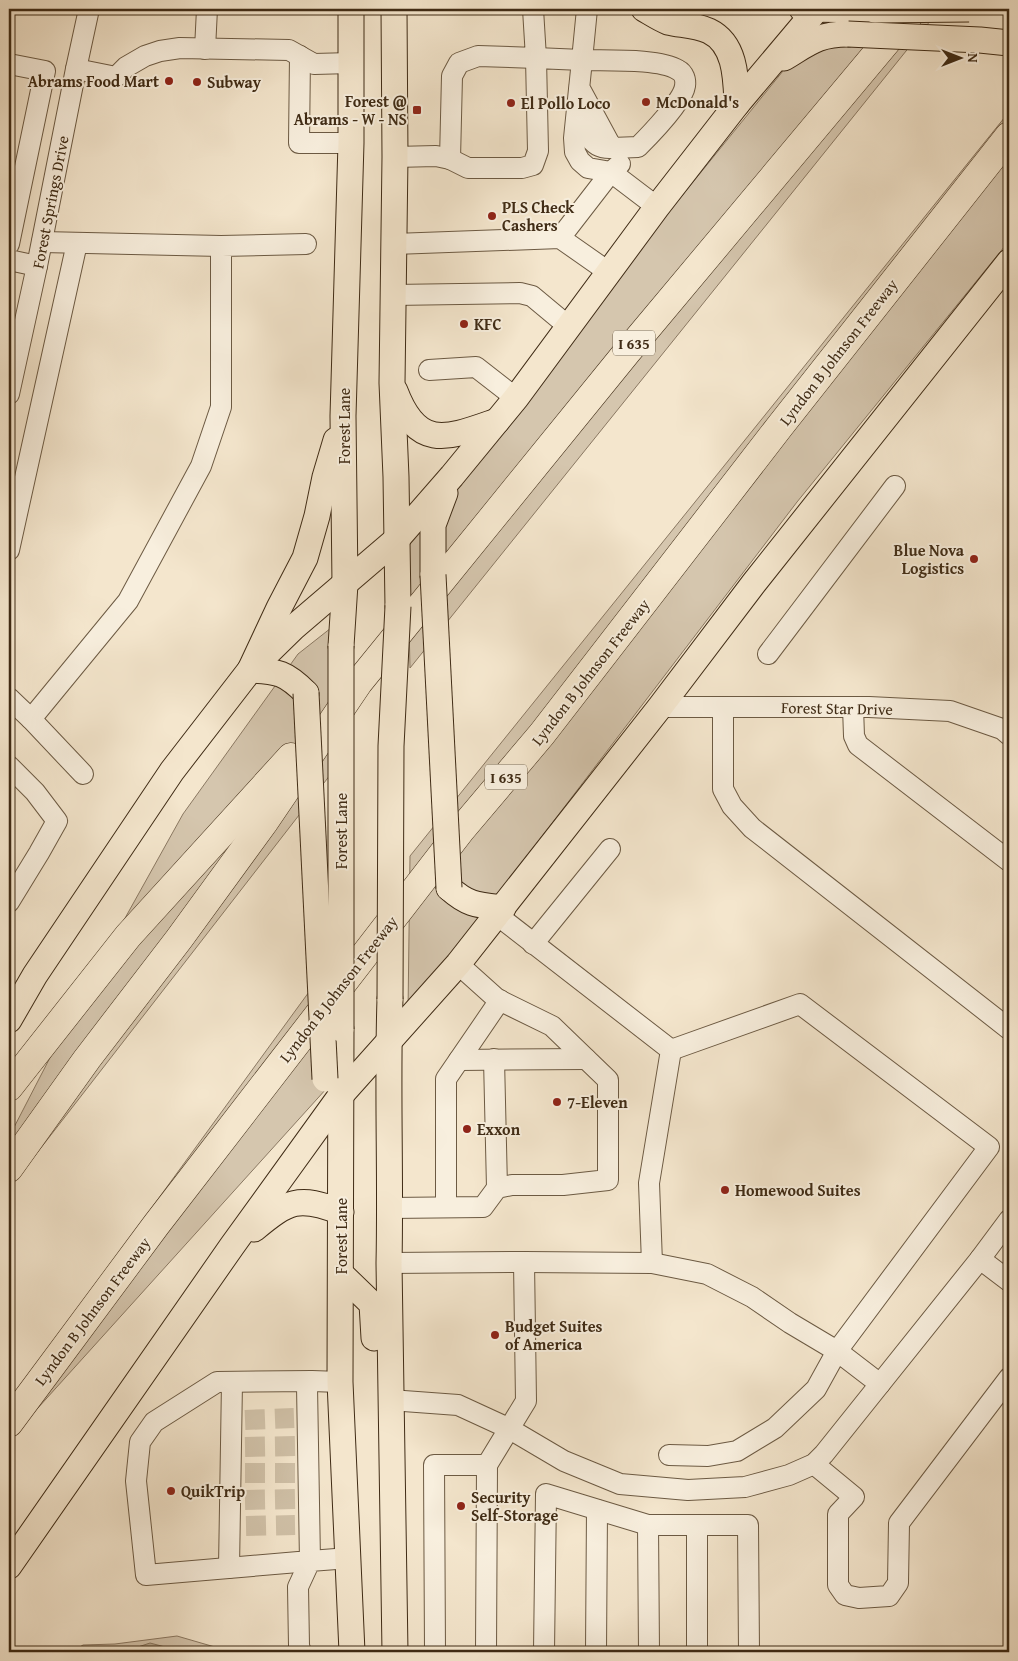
<svg xmlns="http://www.w3.org/2000/svg" width="1018" height="1661" font-family="'Gentium Book Plus',serif">
<style>
.green{fill:#d5c6ae;stroke:#8a7862}
.water{fill:#b6a68e;stroke:#86755e}
.lines{fill:none;stroke-linecap:round;stroke-linejoin:round}
.minor-tunnel{stroke:#d0c1a8;stroke-width:20;stroke-dasharray:20 10;stroke-linecap:butt}
.minor-casing{stroke:#6c5a43;stroke-width:22}
.major-casing{stroke:#3f2b15;stroke-width:27}
.highway-casing{stroke:#3f2b15;stroke-width:29}
.minor{stroke:#f8efde;stroke-width:20}
.major{stroke:#f4e6cd;stroke-width:25}
.highway{stroke:#f4e6cd;stroke-width:28}
.major-bridge-casing{stroke:#3f2b15;stroke-width:27;stroke-linecap:butt}
.major-bridge{stroke:#f4e6cd;stroke-width:25}
.poi-dot{fill:#8f2418;stroke:#f8efde;stroke-width:2}
.labels{text-anchor:middle;dominant-baseline:central;stroke-width:4;stroke-linejoin:round;paint-order:stroke}
.shield{fill:#f8efde;stroke:#766651;stroke-width:1}
.shield-label{font-size:15px;font-weight:bold;fill:#3f2b15}
.poi-label{font-size:16px;font-weight:bold;fill:#3f2b15;stroke:#f8efde;text-anchor:start}
.street-label{font-size:16px;fill:#3f2b15;stroke:#f8efde}
</style>
<rect width="100%" height="100%" fill="#f4e6cd"/>
<filter id="stains"><feTurbulence type="fractalNoise" baseFrequency=".004" numOctaves="4"/><feColorMatrix values="0 0 0 0 .2 0 0 0 0 .09 0 0 0 0 .02 0 0 0 .5 -.17"/></filter>
<radialGradient id="worn" r=".72"><stop offset=".6" stop-color="#630" stop-opacity="0"/><stop offset="1" stop-color="#630" stop-opacity=".3"/></radialGradient>
<g class="green">
<polygon points="830,13 935,15 410,668 407,535"/>
<polygon points="1009,112 1009,241 797,502 408,1012 410,856"/>
<polygon points="331,628 334,770 9,1189 9,1137 85,990 183,814 298,654"/>
<polygon points="333,959 336,1078 9,1440 9,1408 153,1206"/>
<polygon points="177,1636 232,1652 72,1652 83,1645 115,1644"/>
</g>
<polygon class="water" points="150,1643 184,1652 123,1652"/>
<g class="lines">
<g class="minor-tunnel">
<polyline points="245,1420 294,1418"/>
<polyline points="245,1447 295,1446"/>
<polyline points="245,1473 295,1473"/>
<polyline points="245,1500 295,1499"/>
<polyline points="246,1526 295,1525"/>
</g>
<g class="minor-casing">
<g id="minor">
<polyline points="205,49 207,9"/>
<polyline points="300,56 299,143 351,143"/>
<polyline points="9,64 45,71 9,244"/>
<polyline points="76,69 116,77 126,67 145,56 160,51 180,48 289,50 314,64 351,63"/>
<path d="M579,87L612,148L638,147C649,136 683,101 685,86C686,80 684,73 678,70C659,58 605,61 582,60L574,138L575,152L580,161L588,168L611,172L657,207"/>
<path d="M587,109C584,129 588,149 612,148"/>
<polyline points="395,157 436,156 450,159 452,76 459,63 478,56 536,58 533,9"/>
<polyline points="450,159 468,168 522,168 533,165 538,151 536,58 582,60 587,9"/>
<polyline points="560,238 611,172 620,164"/>
<polyline points="42,242 221,246"/>
<polyline points="394,244 560,238 610,273"/>
<polyline points="9,260 37,266"/>
<polyline points="393,295 520,293 532,296 568,326"/>
<polyline points="429,370 476,367 516,398"/>
<polyline points="9,394 37,266 76,69 89,9"/>
<polyline points="9,550 77,243"/>
<polyline points="768,654 895,486"/>
<polyline points="9,698 31,719 128,601 201,466 221,407 221,246 306,244"/>
<polyline points="660,707 869,707 950,711 1002,729 1009,735"/>
<polyline points="723,707 723,789 732,806 752,828 1009,1029"/>
<polyline points="853,707 854,736 858,745 1009,861"/>
<polyline points="31,719 83,774"/>
<polyline points="9,766 35,792 57,821 39,853 9,902"/>
<polyline points="497,915 671,1050 649,1183 652,1263 524,1262"/>
<polyline points="533,944 610,849"/>
<polyline points="494,1059 497,1188"/>
<polyline points="459,1060 586,1059"/>
<polyline points="446,1206 446,1079 500,1000"/>
<polyline points="390,1208 483,1207 497,1188 512,1185 563,1185 608,1180 608,1080 552,1026 497,999 458,964"/>
<polyline points="980,1259 1009,1220"/>
<polyline points="389,1263 524,1262 526,1401 487,1465 486,1652"/>
<polyline points="652,1263 707,1274 752,1297 790,1323 837,1351 989,1147 800,1004 671,1050"/>
<polyline points="312,1381 217,1382 154,1422 140,1442 136,1481 146,1575 310,1561 307,1386 312,1381 340,1382"/>
<polyline points="880,1384 980,1259 1009,1281"/>
<polyline points="390,1400 458,1405 508,1428 564,1461 620,1484 688,1490 745,1487 789,1475 814,1464 824,1454 880,1384 837,1351 816,1389 775,1428 737,1451 708,1456 669,1455"/>
<polyline points="814,1464 854,1497 838,1514 838,1585 845,1595 859,1598 889,1596 898,1583 899,1523 1009,1378"/>
<polyline points="648,1525 649,1652"/>
<polyline points="697,1525 697,1652"/>
<polyline points="229,1568 232,1382"/>
<polyline points="301,1652 299,1646 298,1587 310,1561 349,1558"/>
<polyline points="435,1652 434,1465 487,1465"/>
<polyline points="544,1652 546,1494 648,1525 748,1525 749,1652"/>
<polyline points="596,1652 597,1510"/>
</g>
</g>
<g class="major-casing">
<g id="major">
<polyline points="394,9 395,157 392,383 396,477 398,606"/>
<path d="M644,9C651,13 660,19 668,22C681,25 696,25 709,31C736,44 736,79 737,104"/>
<polyline points="802,9 875,10"/>
<path d="M784,58C809,43 818,34 848,34"/>
<path d="M395,391C418,452 448,438 497,421"/>
<polyline points="433,575 433,525 445,493"/>
<polyline points="341,646 345,584 343,416 351,143 351,9"/>
<path d="M306,693C286,673 278,671 250,670L279,608L305,558L317,516L325,477L336,440"/>
<path d="M449,888C468,905 477,905 503,908"/>
<path d="M390,999C387,1087 391,1175 389,1263L395,1652"/>
<polyline points="9,1020 35,975 172,771 250,670 293,628 397,539 452,476 516,398 657,207 737,104 817,9"/>
<polyline points="341,1029 340,1382 352,1652"/>
<path d="M254,1229C288,1201 298,1195 341,1212"/>
<polyline points="341,1274 372,1304 374,1338"/>
<polyline points="9,1566 232,1246 341,1095 458,964 660,707 754,583 1009,262"/>
</g>
</g>
<g class="highway-casing">
<g id="highway">
<polyline points="9,1087 128,936 291,757"/>
<polyline points="9,1168 87,1059 179,939 265,821 359,682 627,352 914,9"/>
<polyline points="9,1423 156,1225 461,830 542,734 780,426 1009,136"/>
</g>
</g>
<use href="#minor" class="minor"/>
<use href="#major" class="major"/>
<use href="#highway" class="highway"/>
<g class="major-bridge-casing">
<g id="major-bridge">
<polyline points="875,10 969,9"/>
<polyline points="848,34 980,40 1009,43"/>
<polyline points="433,575 449,888"/>
<polyline points="306,693 325,1079"/>
<polyline points="390,999 391,746 398,606"/>
<polyline points="341,1029 341,646"/>
</g>
</g>
<use href="#major-bridge" class="major-bridge"/>
</g>
<g class="poi-dot">
<circle cx="169" cy="81" r="5"/>
<circle cx="197" cy="82" r="5"/>
<circle cx="646" cy="102" r="5"/>
<circle cx="511" cy="103" r="5"/>
<rect x="412" y="105" width="10" height="10" rx="2.5"/>
<circle cx="492" cy="216" r="5"/>
<circle cx="464" cy="324" r="5"/>
<circle cx="974" cy="559" r="5"/>
<circle cx="557" cy="1102" r="5"/>
<circle cx="467" cy="1129" r="5"/>
<circle cx="725" cy="1190" r="5"/>
<circle cx="495" cy="1335" r="5"/>
<circle cx="171" cy="1491" r="5"/>
<circle cx="461" cy="1506" r="5"/>
</g>
<g class="labels">
<g class="shield">
<rect x="613" y="330.5" width="42" height="25" rx="4"/>
<rect x="485" y="764.5" width="42" height="25" rx="4"/>
</g>
<g class="shield-label">
<text x="634" y="343">I 635</text>
<text x="506" y="777">I 635</text>
</g>
<g class="poi-label">
<text x="159" y="81" text-anchor="end">Abrams Food Mart</text>
<text x="207" y="82">Subway</text>
<text x="407" y="101" text-anchor="end">Forest @<tspan x="407" dy="18">Abrams - W - NS</tspan></text>
<text x="656" y="102">McDonald's</text>
<text x="521" y="103">El Pollo Loco</text>
<text x="502" y="207">PLS Check<tspan x="502" dy="18">Cashers</tspan></text>
<text x="474" y="324">KFC</text>
<text x="964" y="550" text-anchor="end">Blue Nova<tspan x="964" dy="18">Logistics</tspan></text>
<text x="567" y="1102">7-Eleven</text>
<text x="477" y="1129">Exxon</text>
<text x="735" y="1190">Homewood Suites</text>
<text x="505" y="1326">Budget Suites<tspan x="505" dy="18">of America</tspan></text>
<text x="181" y="1491">QuikTrip</text>
<text x="471" y="1497">Security<tspan x="471" dy="18">Self-Storage</tspan></text>
</g>
<g class="street-label">
<text transform="translate(50 202) rotate(-79)">Forest Springs Drive</text>
<text transform="translate(838 352) rotate(-52)">Lyndon B Johnson Freeway</text>
<text transform="translate(344 426) rotate(-90)">Forest Lane</text>
<text transform="translate(590 672) rotate(-52)">Lyndon B Johnson Freeway</text>
<text transform="translate(837 708) rotate(1)">Forest Star Drive</text>
<text transform="translate(341 831) rotate(-90)">Forest Lane</text>
<text transform="translate(338 989) rotate(-52)">Lyndon B Johnson Freeway</text>
<text transform="translate(341 1236) rotate(-90)">Forest Lane</text>
<text transform="translate(92 1311) rotate(-53)">Lyndon B Johnson Freeway</text>
</g>
</g>
<rect width="1018" height="1661" fill="none" stroke="#f4e6cd" stroke-width="30"/>
<rect x="10" y="10" width="998" height="1641" fill="none" stroke="#3f2b15" stroke-width="2.5"/>
<rect x="15" y="15" width="988" height="1631" fill="none" stroke="#3f2b15"/>
<g transform="translate(960 58) rotate(90)" stroke="#f8efde" stroke-width="4" paint-order="stroke">
<path d="M0-4L9 19L0 12L-9 19Z" fill="#3f2b15"/>
<text y="-8" font-size="14" font-weight="bold" text-anchor="middle" fill="#3f2b15">N</text>
</g>
<rect width="100%" height="100%" filter="url(#stains)"/>
<rect width="100%" height="100%" fill="url(#worn)"/>
</svg>
